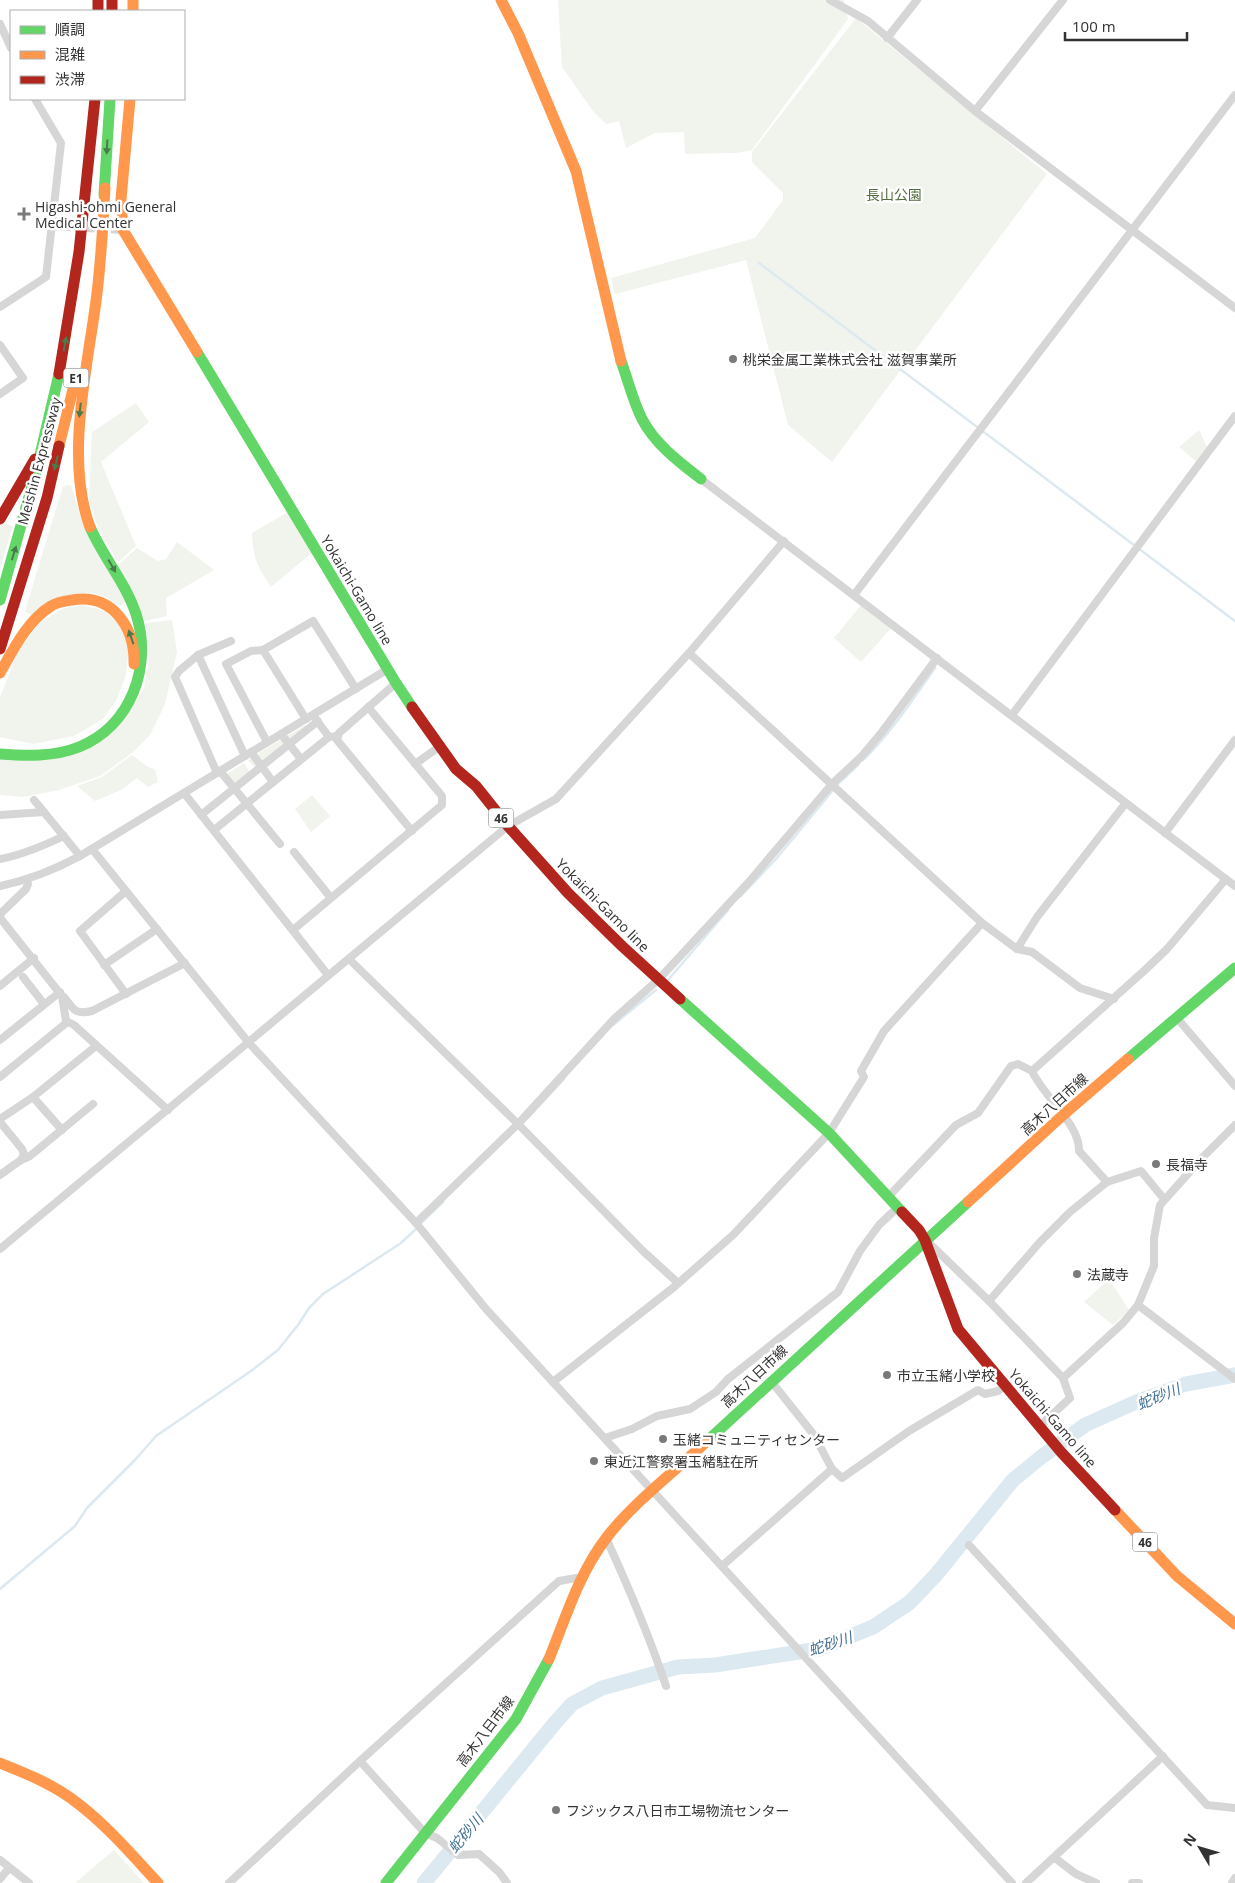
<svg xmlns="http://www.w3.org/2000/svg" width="1235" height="1883" font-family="'Open Sans','Noto Sans JP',sans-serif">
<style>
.green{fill:#f1f4ed}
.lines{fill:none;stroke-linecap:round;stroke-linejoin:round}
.stream{stroke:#dce9f0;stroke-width:2.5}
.river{stroke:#dce9f0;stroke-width:15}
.street-tunnel{stroke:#d6d6d6;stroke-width:8;stroke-dasharray:8 4;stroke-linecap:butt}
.street{stroke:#d6d6d6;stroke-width:8}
.fast{stroke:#63d668;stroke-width:11}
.slow{stroke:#ff974d;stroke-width:11}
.jam{stroke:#b3261e;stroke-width:11}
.oneway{fill:#487c4a}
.poi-dot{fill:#7a7a7a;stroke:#fff;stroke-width:2}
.labels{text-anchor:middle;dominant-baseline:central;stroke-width:5;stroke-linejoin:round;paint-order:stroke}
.shield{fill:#fff;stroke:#707070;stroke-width:1}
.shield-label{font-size:12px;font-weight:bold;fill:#323232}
.park-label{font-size:14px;fill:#556d41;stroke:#fff}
.poi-label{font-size:14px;fill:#323232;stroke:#fff;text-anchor:start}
.street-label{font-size:14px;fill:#323232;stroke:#fff}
.water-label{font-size:15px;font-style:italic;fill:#437292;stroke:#fff}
</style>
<rect width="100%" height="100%" fill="#fff"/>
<g class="green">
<polygon points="558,0 844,0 848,19 752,150 737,153 685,154 684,132 655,133 626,148 619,121 606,124 593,111 562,67"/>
<polygon points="856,18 1047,174 832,462 788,425 746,260 615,294 611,278 755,238 783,200 783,193 752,162 752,152"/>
<polygon points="136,403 149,422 101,462 136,546 118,562 98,528 89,500 92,432"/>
<polygon points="1199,430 1209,451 1199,464 1179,447"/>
<path d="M71,485L81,518L126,601L121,606C85,580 65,597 31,615L25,611L63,486Z"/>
<path d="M288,512L314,551L271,587C257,566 253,558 252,533Z"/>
<polygon points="4,522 13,527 0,568 0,527"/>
<polygon points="177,542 214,570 166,598 167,616 145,621 118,565 137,548 158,561 166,559"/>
<polygon points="862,604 892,627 861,662 834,638"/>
<polygon points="82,605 105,611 118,624 129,646 126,675 116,701 103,719 74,736 33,744 0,737 0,698 17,653 40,623 62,609"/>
<polygon points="172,620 177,652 165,704 150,735 132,753 100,776 59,790 23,797 0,795 0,759 50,758 126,716 144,688 149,660 146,623"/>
<polygon points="305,725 308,726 255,768 248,760"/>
<polygon points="132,755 148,767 155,769 158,782 148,787 137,778 121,790 95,801 77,786 102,777"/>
<polygon points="244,763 250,772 228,788 221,778"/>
<polygon points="312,795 330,816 311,832 295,809"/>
<polygon points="1109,1279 1129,1310 1113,1325 1084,1302"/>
<polygon points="114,1850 144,1883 75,1883"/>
</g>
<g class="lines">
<g class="stream">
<polyline points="759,263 1235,621"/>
<path d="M863,760C891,733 912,700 935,668"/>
<polyline points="740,897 776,859 839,783 859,764"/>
<polyline points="668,980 728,910"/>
<polyline points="613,1025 656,990"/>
<polyline points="527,1119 564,1079"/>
<polyline points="420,1224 443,1202"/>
<polyline points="0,1589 75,1526 87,1508 135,1460 156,1436 251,1371 278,1350 298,1325 309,1308 323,1294 401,1243 417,1228"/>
</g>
<polyline class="river" points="424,1883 554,1724 572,1704 602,1688 678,1667 715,1665 819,1649 873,1627 909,1603 935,1576 1013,1480 1040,1458 1085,1425 1136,1402 1186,1384 1235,1375"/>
<polyline class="street-tunnel" points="51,226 123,230"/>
<g class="street">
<polyline points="830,0 868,21 975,111 1235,308"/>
<polyline points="0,24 11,48"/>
<polyline points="887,38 917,0"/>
<polyline points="975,111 1063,0"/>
<polyline points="0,307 46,277 61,143 35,99"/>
<polyline points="0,345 23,378 0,394"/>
<polyline points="701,479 1235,886"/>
<polyline points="854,595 1235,95"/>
<polyline points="263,650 251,651 226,664 267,742"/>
<polyline points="689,653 982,923 1017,949 1032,952 1080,988 1114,999"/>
<polyline points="198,655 231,641"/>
<polyline points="396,683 339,733 337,740 412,831"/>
<polyline points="1012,715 1235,416"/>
<polyline points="315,718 329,737"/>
<polyline points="306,719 263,650 313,621 356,689"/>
<polyline points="281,734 301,759"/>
<polyline points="251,752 273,782"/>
<polyline points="415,764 439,747"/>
<polyline points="220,771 280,844"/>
<polyline points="217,773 175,677 179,671 198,655 245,756"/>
<polyline points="184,793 328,975"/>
<polyline points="34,800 80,856"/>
<polyline points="0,815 44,812"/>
<polyline points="201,815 318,721"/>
<polyline points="214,830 329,737 338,736"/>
<polyline points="1165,833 1235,740"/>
<polyline points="92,849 249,1043 416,1223 486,1309 1012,1883"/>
<polyline points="294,852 331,898"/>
<path d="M0,859C22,855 43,846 64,836"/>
<path d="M0,886C29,880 54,870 80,856L388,669"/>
<polyline points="126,891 80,931 126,994"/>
<polyline points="0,914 26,889 28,884 27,880"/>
<polyline points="0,915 1,919 62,996 66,1021 65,1024 0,1077"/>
<polyline points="293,930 442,805 442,796 368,707"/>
<polyline points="1017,949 1037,917 1125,804"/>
<polyline points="349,959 518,1124 643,1251 678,1283"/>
<polyline points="104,965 157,929"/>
<polyline points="23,977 44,1004"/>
<polyline points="0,986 34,958"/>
<path d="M64,997C74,1009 74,1015 92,1011L185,963"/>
<polyline points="1176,1017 1235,1086"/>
<polyline points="66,1021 74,1025 168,1110"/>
<polyline points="0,1040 60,992"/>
<polyline points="1032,1071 1145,970 1167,949 1226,879"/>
<polyline points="33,1097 62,1130"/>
<polyline points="0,1119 33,1097 96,1046"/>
<polyline points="0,1122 22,1149 24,1154 21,1160"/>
<polyline points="0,1175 21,1160 30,1156 93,1104"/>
<path d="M888,1197L956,1125L978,1113L1011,1066L1018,1064L1032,1071C1043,1096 1080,1124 1079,1151L1107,1182"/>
<polyline points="416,1223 518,1124 614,1019 659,979 748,883 832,784 861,757 882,732 937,658"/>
<polyline points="929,1243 989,1301 1063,1378 1070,1398 1040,1426"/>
<polyline points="0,1249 508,826 556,799 689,653 784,541"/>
<polyline points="989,1301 1040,1242 1070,1212 1107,1182 1141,1171 1164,1199"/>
<polyline points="1138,1305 1235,1379"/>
<polyline points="1063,1378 1123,1323 1138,1305 1154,1266 1154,1238 1160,1205 1203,1157 1235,1125"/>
<polyline points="771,1381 814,1435 832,1469 842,1478 909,1431 978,1390 985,1394 998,1391 1005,1386"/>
<polyline points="553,1382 674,1287 733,1235 829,1133 864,1077 861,1071 884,1031 982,923"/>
<polyline points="605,1438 632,1429 657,1416 690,1409 716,1392 728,1379 838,1292 860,1251 879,1225 897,1208"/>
<path d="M606,1538C628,1586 649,1635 666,1686"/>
<polyline points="969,1545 1207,1805 1235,1808"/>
<polyline points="722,1566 832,1469"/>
<polyline points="360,1761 425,1833 437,1838 458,1855 479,1854 499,1872 507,1883"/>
<polyline points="1055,1858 1076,1874 1096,1883"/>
<polyline points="0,1860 29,1883"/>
<polyline points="0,1879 9,1868"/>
<polyline points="229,1883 360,1761 559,1581 582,1577"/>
<polyline points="1026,1883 1163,1756"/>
<polyline points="1132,1883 1139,1883"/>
<polyline points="1232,1883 1235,1878"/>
</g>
<g class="fast">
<polyline points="104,195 110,99"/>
<polyline points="197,352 396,683 412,707"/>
<path d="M621,361C628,380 633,401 642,419C655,444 679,462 701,479"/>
<polyline points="0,600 36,472 59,374"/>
<path d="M0,754C26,756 54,757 79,747C131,726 153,666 136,614C126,583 103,557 90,527"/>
<polyline points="680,999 829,1133 902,1212"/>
<polyline points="1128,1059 1235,968"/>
<polyline points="706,1442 968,1202"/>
<polyline points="386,1883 516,1719 549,1659"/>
</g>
<g class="slow">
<polyline points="133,0 133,11"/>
<polyline points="501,0 518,33 576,171 621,361"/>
<polyline points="130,99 121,199 123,230 197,352"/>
<polyline points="59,446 76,377"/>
<path d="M90,527C65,460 87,370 96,301C101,264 103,226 105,188"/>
<path d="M0,673C13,650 27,621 51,606C57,602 65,601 72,600C113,593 135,628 134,664"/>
<polyline points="968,1202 1063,1115 1128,1059"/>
<polyline points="1115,1510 1177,1576 1235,1624"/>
<path d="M549,1659C566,1617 579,1573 607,1537C632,1504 675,1471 706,1442"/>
<path d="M0,1763C25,1773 50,1783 72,1799C105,1823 131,1854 158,1883"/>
</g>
<g class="jam">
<polyline points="98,0 98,11"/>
<polyline points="112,0 112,11"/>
<polyline points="59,374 79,252 95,99"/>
<polyline points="0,519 35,459"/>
<polyline points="0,649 47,498 59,446"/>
<polyline points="412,707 456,769 476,786 508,826 568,893 622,946 680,999"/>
<polyline points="902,1212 919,1230 925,1240 958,1329 1061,1452 1115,1510"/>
</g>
</g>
<defs><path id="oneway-solid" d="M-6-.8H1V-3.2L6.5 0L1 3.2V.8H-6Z" transform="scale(1.25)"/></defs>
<g class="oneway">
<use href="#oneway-solid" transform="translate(107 147) rotate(93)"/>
<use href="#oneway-solid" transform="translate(65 344) rotate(-79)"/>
<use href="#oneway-solid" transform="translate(80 410) rotate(96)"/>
<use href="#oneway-solid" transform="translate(56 463) rotate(104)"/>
<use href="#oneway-solid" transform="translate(14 553) rotate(-73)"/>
<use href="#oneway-solid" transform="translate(112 566) rotate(60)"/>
<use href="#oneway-solid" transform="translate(131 637) rotate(-109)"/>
</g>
<g class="poi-dot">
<path d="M21.5 206.5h5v5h5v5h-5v5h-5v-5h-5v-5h5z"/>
<circle cx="733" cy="359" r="5"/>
<circle cx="1156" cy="1164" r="5"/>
<circle cx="1077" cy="1274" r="5"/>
<circle cx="887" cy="1375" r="5"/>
<circle cx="663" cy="1439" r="5"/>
<circle cx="594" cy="1461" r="5"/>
<circle cx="556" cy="1810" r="5"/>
</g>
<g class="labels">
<g class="shield">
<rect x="63.5" y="368.5" width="25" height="19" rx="4"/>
<rect x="488.5" y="808.5" width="25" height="19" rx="4"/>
<rect x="1132.5" y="1532.5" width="25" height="19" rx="4"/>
</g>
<g class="shield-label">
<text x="76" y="378">E1</text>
<text x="501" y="818">46</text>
<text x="1145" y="1542">46</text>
</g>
<g class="park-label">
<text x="894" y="194">長山公園</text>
</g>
<g class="poi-label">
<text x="35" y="206">Higashi-ohmi General<tspan x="35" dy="16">Medical Center</tspan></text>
<text x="743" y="359">桃栄金属工業株式会社 滋賀事業所</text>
<text x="1166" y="1164">長福寺</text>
<text x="1087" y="1274">法蔵寺</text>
<text x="897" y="1375">市立玉緒小学校</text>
<text x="673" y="1439">玉緒コミュニティセンター</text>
<text x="604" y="1461">東近江警察署玉緒駐在所</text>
<text x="566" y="1810">フジックス八日市工場物流センター</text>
</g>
<g class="street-label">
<text transform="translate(39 461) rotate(-75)">Meishin Expressway</text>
<text transform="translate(357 590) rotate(59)">Yokaichi-Gamo line</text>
<text transform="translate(603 905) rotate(45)">Yokaichi-Gamo line</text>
<text transform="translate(1054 1104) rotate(-42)">高木八日市線</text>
<text transform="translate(754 1376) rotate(-43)">高木八日市線</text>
<text transform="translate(1053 1418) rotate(49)">Yokaichi-Gamo line</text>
<text transform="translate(485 1731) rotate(-53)">高木八日市線</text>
</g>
<g class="water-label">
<text transform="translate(1158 1396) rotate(-22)">蛇砂川</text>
<text transform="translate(830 1643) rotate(-18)">蛇砂川</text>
<text transform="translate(465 1833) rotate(-50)">蛇砂川</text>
</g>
</g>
<rect x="10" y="10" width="175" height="90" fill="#ffffff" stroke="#adadad"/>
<rect x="20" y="26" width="25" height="8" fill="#63d668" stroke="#adadad"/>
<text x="55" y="35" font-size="15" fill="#323232">順調</text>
<rect x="20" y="51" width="25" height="8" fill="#ff974d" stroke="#adadad"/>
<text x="55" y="60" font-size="15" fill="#323232">混雑</text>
<rect x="20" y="76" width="25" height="8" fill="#b3261e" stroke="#adadad"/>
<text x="55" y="85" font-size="15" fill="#323232">渋滞</text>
<g transform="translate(1200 1848) rotate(308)" stroke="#ffffff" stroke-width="4" paint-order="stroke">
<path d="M0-4L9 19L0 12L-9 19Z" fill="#323232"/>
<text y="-8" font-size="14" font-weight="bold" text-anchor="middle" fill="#323232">N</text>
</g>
<path d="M1065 32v8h122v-8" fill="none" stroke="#323232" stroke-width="2.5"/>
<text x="1072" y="32" font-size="15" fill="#323232" stroke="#ffffff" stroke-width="4" paint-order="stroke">100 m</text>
</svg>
